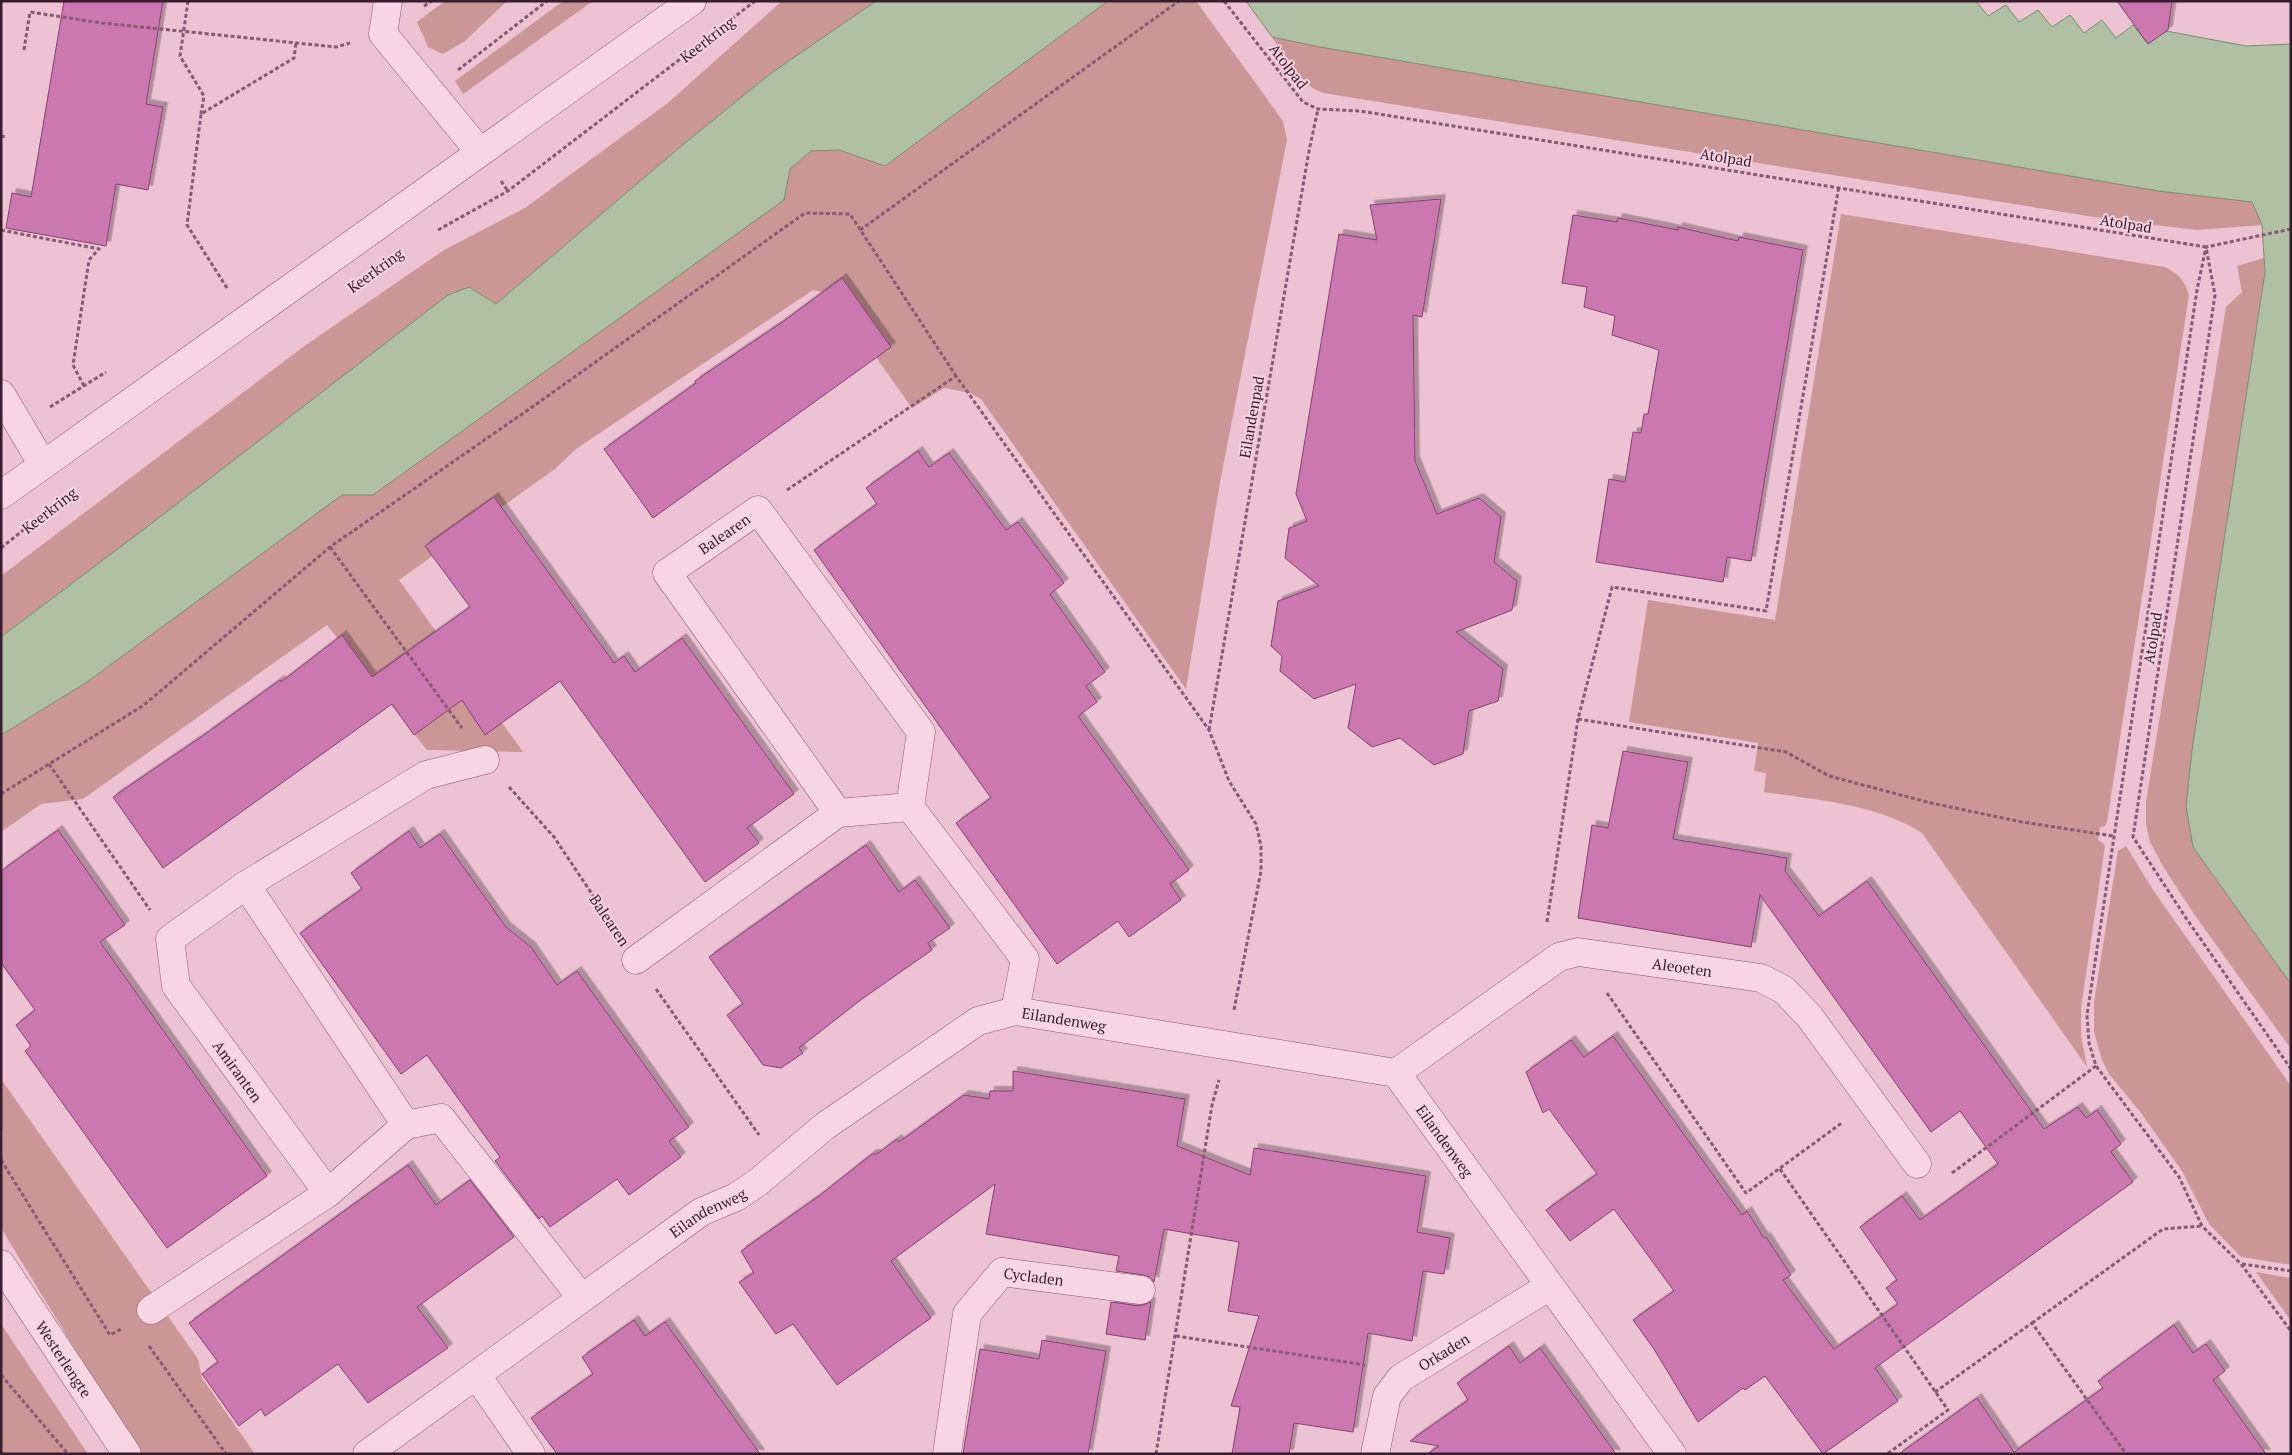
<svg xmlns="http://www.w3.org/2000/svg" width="2292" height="1455" font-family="'PT Serif',serif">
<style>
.green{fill:#cb9696}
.water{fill:#afc0a4;stroke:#778e6b}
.building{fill:#cb78b1;stroke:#863f71;filter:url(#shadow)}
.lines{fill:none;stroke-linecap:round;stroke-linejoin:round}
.minor-casing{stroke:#875973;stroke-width:29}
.tertiary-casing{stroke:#875973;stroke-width:29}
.path{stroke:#875973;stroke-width:3;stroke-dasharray:4 2.5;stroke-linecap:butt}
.minor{stroke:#f8d5e3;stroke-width:28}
.tertiary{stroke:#f8d5e3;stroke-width:28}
.labels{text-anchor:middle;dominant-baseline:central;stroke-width:4;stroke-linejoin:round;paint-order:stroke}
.street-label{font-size:15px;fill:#371d2d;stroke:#f5d1df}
</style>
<defs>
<filter id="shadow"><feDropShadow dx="4.5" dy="-4.5" stdDeviation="0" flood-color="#0004"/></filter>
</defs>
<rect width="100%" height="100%" fill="#edc2d3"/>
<g class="green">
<polygon points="445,1 507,1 465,41 443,54 428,47 417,22"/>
<polygon points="563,1 593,1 463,94 455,81"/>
<polygon points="782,1 876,1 770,74 679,148 496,304 469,287 1,637 1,576 303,347 444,250 525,208 669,102"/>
<polygon points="1108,1 1196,1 1283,121 1287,140 1220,482 1186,689 981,399 970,393 944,388 912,408 831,294 813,290 576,449 555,469 399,580 523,752 427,750 327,625 83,799 41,804 1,832 1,735 87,682 342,494 373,495 783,200 790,169 811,151 839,150 885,166"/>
<path d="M1272,37L1320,47L2158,191L2252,202L2262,225L2197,230L2119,221L1323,93C1299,85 1285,57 1272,37Z"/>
<path d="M1841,214L2165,267C2178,273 2185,281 2189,295L2107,822L2105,826L2100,827L2098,840L2103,843L2105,846L2081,1008V1035L2087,1067L1922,833C1877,804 1816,800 1764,792L1766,773L1754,771L1758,743L1629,722L1648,600L1775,620Z"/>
<polygon points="2264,258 2265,272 2192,750 2193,847 2291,984 2291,1049 2194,914 2164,868 2150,842 2146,824 2146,802 2226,307 2242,292 2237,266"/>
<polygon points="2126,846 2153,890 2291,1086 2291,1265 2241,1257 2209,1224 2182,1171 2141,1113 2109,1074 2102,1060 2094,1032 2094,1002 2118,851"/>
<polygon points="1,1079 198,1359 202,1378 255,1454 139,1454 1,1228 3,1130 1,1128"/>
<polygon points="2256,1272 2291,1278 2291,1321"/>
<polygon points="1,1324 88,1454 1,1454"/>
</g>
<g class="water">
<polygon points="876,1 1108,1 885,166 839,150 811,151 790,169 784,200 373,495 342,495 87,682 1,735 1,637 143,530 448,295 469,287 496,304 679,148 770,74"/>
<polygon points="1246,1 1976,1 1988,16 2006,5 2019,22 2038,10 2052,27 2070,15 2084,33 2102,20 2116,38 2133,25 2148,44 2166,31 2246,46 2291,44 2291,984 2193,847 2186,807 2192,750 2265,272 2262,225 2252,202 2158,191 1320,47 1272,37"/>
</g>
<g class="building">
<polygon points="64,1 163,1 146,104 163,107 148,190 116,184 106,246 6,228 12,193 31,197"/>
<polygon points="2117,1 2172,1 2168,30 2148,44"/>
<polygon points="1441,199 1422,317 1413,315 1415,461 1437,514 1479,498 1501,517 1494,562 1517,581 1512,610 1456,632 1503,669 1498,701 1469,711 1463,754 1434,765 1400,738 1372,747 1348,728 1356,684 1314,699 1280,671 1282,656 1271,646 1278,601 1319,586 1285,558 1289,528 1307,521 1296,494 1339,234 1377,240 1370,205"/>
<polygon points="1573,215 1617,222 1618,218 1678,230 1678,227 1738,241 1739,237 1803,250 1751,561 1727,557 1723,582 1596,562 1609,479 1625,482 1633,432 1641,433 1644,414 1648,414 1659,350 1612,335 1615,316 1584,307 1587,287 1562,283"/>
<polygon points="842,278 891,347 653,518 604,449 696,383 695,381 781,323"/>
<polygon points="918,451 929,467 949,453 1006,530 1018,522 1064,583 1050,594 1105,672 1086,686 1097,702 1078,716 1189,870 1170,884 1181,900 1129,937 1118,921 1057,964 956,823 991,798 814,550 877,504 866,488"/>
<polygon points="494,497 614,663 624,656 635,672 682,638 794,794 747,828 759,843 705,882 560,681 485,735 462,700 414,735 392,704 163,868 113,797 204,735 280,680 281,682 342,635 372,677 470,607 425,546"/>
<polygon points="1623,751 1688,762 1673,839 1787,858 1785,871 1819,916 1867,881 2044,1129 2078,1107 2086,1118 2097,1110 2121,1144 2111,1152 2133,1182 1875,1368 1898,1401 1823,1454 1765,1376 1745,1390 1743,1388 1698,1422 1654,1349 1633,1320 1674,1291 1614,1209 1570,1241 1546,1210 1597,1174 1549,1109 1543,1113 1526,1072 1571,1040 1584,1057 1613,1036 1742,1215 1747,1211 1764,1238 1766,1237 1791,1275 1783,1280 1834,1349 1898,1304 1886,1288 1897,1280 1860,1227 1902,1196 1920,1220 1998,1164 1960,1111 1931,1132 1760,895 1751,947 1578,918 1592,825 1608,828"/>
<polygon points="58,830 125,925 100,942 267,1176 167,1248 25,1051 31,1046 16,1025 35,1010 1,963 1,871"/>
<polygon points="409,831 420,848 440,834 506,927 531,947 557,985 577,971 689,1127 669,1141 681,1157 629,1195 617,1179 550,1227 542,1216 539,1219 495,1161 500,1157 427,1055 401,1074 300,933 362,889 351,873"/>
<polygon points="866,845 899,892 915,880 950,928 928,943 932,950 862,999 799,1048 803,1053 781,1068 763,1065 727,1015 743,1004 709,957"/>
<polygon points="1013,1071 1185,1099 1177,1146 1250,1175 1254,1148 1426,1176 1417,1232 1450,1238 1444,1274 1423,1271 1412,1341 1368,1333 1353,1432 1294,1423 1289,1454 1232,1454 1240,1407 1231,1406 1259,1316 1228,1311 1239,1242 1164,1229 1154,1282 1150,1277 1143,1275 1116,1271 1119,1256 986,1234 995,1184 891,1261 931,1318 837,1385 793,1324 776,1334 739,1282 754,1273 741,1251 819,1196 872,1154 877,1154 897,1139 899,1142 964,1095 989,1099 990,1091 1013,1091"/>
<polygon points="408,1165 436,1205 470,1180 514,1237 417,1307 448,1348 368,1403 338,1364 265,1416 261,1409 239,1426 202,1374 218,1362 189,1323"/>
<polygon points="1111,1302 1139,1306 1151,1302 1145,1340 1106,1334"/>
<polygon points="634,1320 645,1336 665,1322 760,1454 557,1454 531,1418 593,1374 582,1357"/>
<polygon points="2174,1325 2193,1353 2206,1344 2225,1371 2213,1380 2266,1454 1899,1454 1977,1398 2014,1452 2103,1388 2098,1381"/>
<polygon points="1042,1340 1106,1351 1088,1454 963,1454 980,1349 1039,1359"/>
<polygon points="1509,1346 1520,1363 1540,1348 1616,1454 1427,1454 1439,1446 1410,1441 1468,1400 1457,1383"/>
</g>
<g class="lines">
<g class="minor-casing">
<g id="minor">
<polyline points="388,1 383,34 480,152"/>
<polyline points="1,394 43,465"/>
<path id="s1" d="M838,813L667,573L758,510L921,732L910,807L1025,959L1015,1011"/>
<polyline points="246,885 406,1125 441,1118 581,1297"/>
<polyline points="636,960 838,813 910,807"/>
<path id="s2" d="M1396,1073L1559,957L1578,952L1761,978L1784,990L1809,1016L1917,1164"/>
<polyline points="328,1193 176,986 170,939 246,885 426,775 485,760"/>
<path id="s3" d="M1,1264L127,1454"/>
<polyline points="151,1310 328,1193 406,1125"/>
<polyline points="477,1376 531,1454"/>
<path id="s4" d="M367,1454L701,1212L736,1197L757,1183L825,1126L978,1021L1015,1011L1396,1073L1672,1454"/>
<path id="s5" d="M947,1454L967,1314L1002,1272L1141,1290"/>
<path id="s6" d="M1375,1454L1387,1396L1401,1378L1550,1286"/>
</g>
</g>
<g class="tertiary-casing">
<polyline id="tertiary" points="1,495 692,1"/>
</g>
<g class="path">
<polyline points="188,1 180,56 204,96 201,114"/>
<polyline points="1224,1 1303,102 1318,109 1360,111 2206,247 2215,295 2133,837 2186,918 2291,1069"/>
<polyline points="424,6 432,1"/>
<polyline points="716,31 755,1"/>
<polyline points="24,50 30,12 102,23 336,47 350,43"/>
<polyline points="458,70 547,1"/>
<polyline points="1,136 6,137"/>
<polyline points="501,181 508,191"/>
<polyline points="2291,229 2206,247 2197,290 2087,1015 2089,1043 2096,1066 2179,1177 2202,1226 2241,1264 2291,1331"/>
<polyline points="1,230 99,249 89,260 73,365 84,386"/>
<polyline points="438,230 508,191 705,40"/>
<polyline points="860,230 1179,1"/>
<polyline points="227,288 187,225 201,114 294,58 296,43"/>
<polyline points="50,407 106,372"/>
<polyline points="787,490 956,376 1209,730 1229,781 1256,824 1261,846 1261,871 1234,1010"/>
<polyline points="330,547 462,728"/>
<polyline points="1,548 59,501"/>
<polyline points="1578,719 1786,752 1829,776 1931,803 2022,822 2113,836"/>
<polyline points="1209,730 1309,151 1318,109"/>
<polyline points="49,764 150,910"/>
<polyline points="509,787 554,837 616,930"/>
<polyline points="1,794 144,705 330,547 535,405 805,213 850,214 956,376"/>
<polyline points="1547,922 1578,719 1612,587 1766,611 1839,186"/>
<polyline points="656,989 759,1135"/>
<polyline points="1607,993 1746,1193 1843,1122"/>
<polyline points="1,1160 110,1335 121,1329"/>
<polyline points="1780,1169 1948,1410 1887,1454"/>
<polyline points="1952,1173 2096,1066"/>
<polyline points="2242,1264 2291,1271"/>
<polyline points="2032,1323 2163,1229 2202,1226"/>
<polyline points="1176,1336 1365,1365"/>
<polyline points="149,1346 226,1454"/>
<polyline points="1,1375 68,1454"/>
<polyline points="1935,1392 2032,1323 2126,1454"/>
<polyline points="1156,1454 1212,1105 1219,1080"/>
</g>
<use href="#minor" class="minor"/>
<use href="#tertiary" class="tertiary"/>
</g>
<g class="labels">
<g class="street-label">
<text transform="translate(707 39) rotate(-38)">Keerkring</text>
<text transform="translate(1289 66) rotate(52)">Atolpad</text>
<text transform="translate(1726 157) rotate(9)">Atolpad</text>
<text transform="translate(2126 223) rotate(9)">Atolpad</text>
<text transform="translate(375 270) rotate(-36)">Keerkring</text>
<text transform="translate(1251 417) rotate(-80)">Eilandenpad</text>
<text transform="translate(49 510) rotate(-38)">Keerkring</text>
<text stroke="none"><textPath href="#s1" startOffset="364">Balearen</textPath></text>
<text transform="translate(2152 638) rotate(-81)">Atolpad</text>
<text transform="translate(610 920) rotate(56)">Balearen</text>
<text stroke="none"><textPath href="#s2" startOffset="325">Aleoeten</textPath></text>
<text stroke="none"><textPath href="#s4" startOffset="838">Eilandenweg</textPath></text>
<text transform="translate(238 1071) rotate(54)">Amiranten</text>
<text stroke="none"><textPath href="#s4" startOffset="1258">Eilandenweg</textPath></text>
<text stroke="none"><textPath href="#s4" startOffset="418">Eilandenweg</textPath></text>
<text stroke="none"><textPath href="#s5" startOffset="228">Cycladen</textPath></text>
<text stroke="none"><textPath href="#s6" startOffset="132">Orkaden</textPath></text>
<text stroke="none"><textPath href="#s3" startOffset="114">Westerlengte</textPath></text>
</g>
</g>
<rect width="2292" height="1455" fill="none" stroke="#371d2d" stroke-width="5"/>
</svg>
